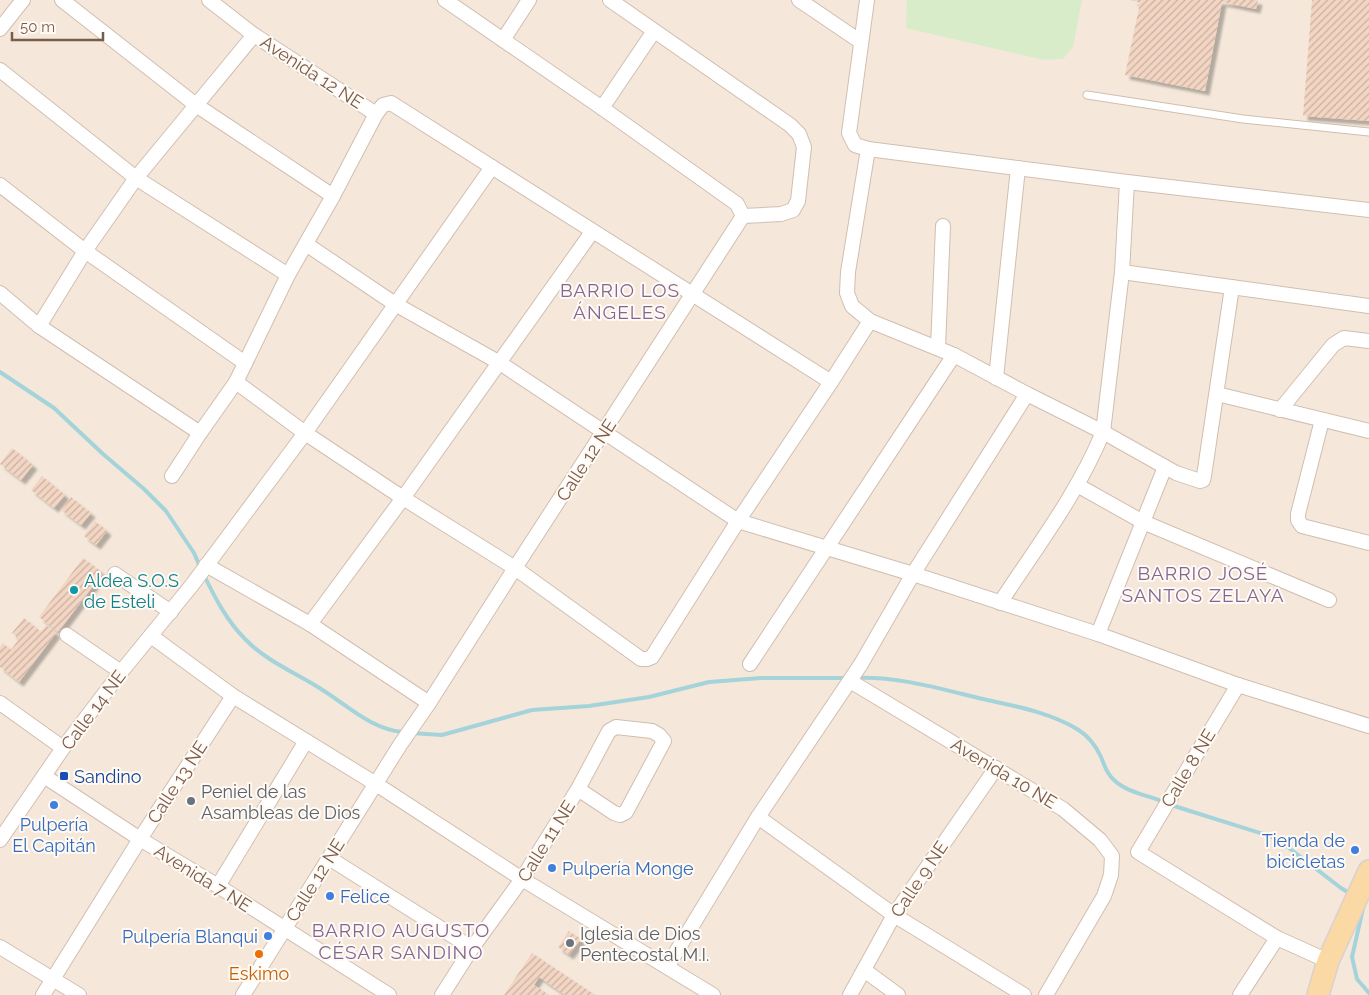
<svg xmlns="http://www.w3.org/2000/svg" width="1369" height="995" font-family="Raleway,sans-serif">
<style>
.residential{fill:#f5e8da}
.green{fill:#d8ecc9}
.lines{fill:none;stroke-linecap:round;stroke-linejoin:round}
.stream{stroke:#a5d3da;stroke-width:4}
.building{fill:url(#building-hatch);filter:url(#shadow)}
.lane-casing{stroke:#d1beb0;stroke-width:9}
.street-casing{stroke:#d1beb0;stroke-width:16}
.primary-casing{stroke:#dad1cd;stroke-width:24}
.lane{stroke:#fff;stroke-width:7}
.street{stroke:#fff;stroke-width:14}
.primary{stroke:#fbd9a5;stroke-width:21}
.culture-dot{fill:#0f9aa8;stroke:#fffaf3;stroke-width:2}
.transit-dot{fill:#1a4fb4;stroke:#fffaf3;stroke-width:2}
.worship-dot{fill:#6b7280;stroke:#fffaf3;stroke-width:2}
.shop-dot{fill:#3f7fe0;stroke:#fffaf3;stroke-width:2}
.food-dot{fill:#e8710a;stroke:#fffaf3;stroke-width:2}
.labels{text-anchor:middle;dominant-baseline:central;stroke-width:4;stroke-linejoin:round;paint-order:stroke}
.street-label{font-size:18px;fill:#7a5c4d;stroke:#fffaf3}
.culture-label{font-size:18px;fill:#0d838f;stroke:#fffaf3;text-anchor:start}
.transit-label{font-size:18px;fill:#164399;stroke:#fffaf3;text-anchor:start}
.worship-label{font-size:18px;fill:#5b616d;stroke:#fffaf3;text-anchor:start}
.shop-label{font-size:18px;fill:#366cbe;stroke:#fffaf3;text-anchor:end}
.food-label{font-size:18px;fill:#c56008;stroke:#fffaf3}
.neighbourhood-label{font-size:19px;letter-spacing:1px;fill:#846695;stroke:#fffaf3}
</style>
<defs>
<pattern id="building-hatch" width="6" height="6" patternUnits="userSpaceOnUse" patternTransform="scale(1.25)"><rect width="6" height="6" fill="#f3d5c3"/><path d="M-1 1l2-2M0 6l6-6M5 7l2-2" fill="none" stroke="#cab0a1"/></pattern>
<filter id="shadow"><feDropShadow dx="4.5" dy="4.5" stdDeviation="1" flood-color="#0004"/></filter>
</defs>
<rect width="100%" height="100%" fill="#fdf6ec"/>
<rect class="residential" x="0" y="0" width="1369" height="995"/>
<polygon class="green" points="907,0 1082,0 1073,47 1063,59 1044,60 906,28"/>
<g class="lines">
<g class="stream">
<polyline points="0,372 54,408 103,454 144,489 166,511 194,553 201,569"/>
<path d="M204,575C215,598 227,621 245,639C266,661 296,673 321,689C347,705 372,730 404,732"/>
<path d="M855,678C898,676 941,689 983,699C1014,706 1049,712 1077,729C1087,735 1096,746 1101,757C1105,766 1106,773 1114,780C1125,791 1145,795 1159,800"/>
<polyline points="411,733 442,735 532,710 589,706 649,697 709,682 761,678 848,678"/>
<polyline points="1171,805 1276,838 1341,888 1351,894"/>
<polyline points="1364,904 1352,957 1357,979 1369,993"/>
</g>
</g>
<g class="building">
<polygon points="1131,0 1258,0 1256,9 1222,2 1205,91 1125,75 1140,3"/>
<polygon points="1312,0 1369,0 1369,121 1303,116"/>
<polygon points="12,448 33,465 21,480 0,464"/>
<polygon points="42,476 65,495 54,508 31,490"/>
<polygon points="71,497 91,513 81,525 61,510"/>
<polygon points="95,521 107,531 96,545 84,536"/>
<polygon points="83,558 103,573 58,632 39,617"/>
<polygon points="24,618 41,632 46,625 56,633 19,682 0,667 0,647 3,643 11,650 19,639 12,633"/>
<polygon points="569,931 581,939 569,955 558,947"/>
<polygon points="532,953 595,995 565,995 539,977 534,985 549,995 504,995"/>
</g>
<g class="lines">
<g class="lane-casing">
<polyline id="lane" points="1087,95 1243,119 1369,132"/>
</g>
<g class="street-casing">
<g id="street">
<polyline points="62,0 196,105 333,196"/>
<polyline points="209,0 254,35 376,114"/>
<polyline points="445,0 602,108 737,204 743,216"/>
<polyline points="610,0 790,125 799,134 804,147 798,201 793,210 781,214 743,216"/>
<polyline points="799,0 861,42"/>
<path d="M867,0L849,133L855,145L868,149L1127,182L1122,272L1103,432C1078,493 1036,548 1000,603"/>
<polyline points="0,29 23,0"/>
<polyline points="503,40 529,0"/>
<polyline points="0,70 136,178 288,275"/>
<polyline points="602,108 654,31"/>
<polyline points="868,149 848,272 847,293 852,306 870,321 954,355 1027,394 1103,432 1176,473 1200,481 1203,480 1204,476 1232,287"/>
<polyline points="1127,182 1369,210"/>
<polyline points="0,185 85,251 245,363"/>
<polyline points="306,244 395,304 500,363 738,521 913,574 1098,634 1238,685 1369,726"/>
<polyline points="1122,272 1369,306"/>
<polyline points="0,293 39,326 200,433"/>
<polyline points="39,326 85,251 136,178 254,35"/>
<polyline points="938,348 943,226"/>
<polyline points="996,378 1018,168"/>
<polyline points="236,382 305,433 403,498 515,568 641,659 647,659 652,657 738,521 831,382 870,321"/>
<polyline points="1217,394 1369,431"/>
<polyline points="1280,410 1333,345 1344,338 1369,341"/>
<polyline points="1322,420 1298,514 1298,520 1302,526 1369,543"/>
<polyline points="172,476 200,433 236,382 288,275 333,196 376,114 383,105 391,103 831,382"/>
<polyline points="1077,485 1143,522 1329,600"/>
<polyline points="206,565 310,624 429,703"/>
<polyline points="115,574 171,612"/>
<polyline points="310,624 403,498 592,232"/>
<polyline points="1098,634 1165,467"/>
<polyline points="67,635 121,672"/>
<polyline points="151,636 233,696 376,784 522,879 713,995"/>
<polyline points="750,664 954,355"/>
<polyline points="850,681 1063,809 1100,840 1112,856 1111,875 1104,896 1046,995"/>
<polyline points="1238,685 1138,852 1277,938 1328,961"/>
<polyline points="0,703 63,748"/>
<polyline points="44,776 140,839 218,886 389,995"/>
<polyline points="758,817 894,915 1024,995"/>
<polyline points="0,840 63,748 121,672 192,585 305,433 492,167"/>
<polyline points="329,858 472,948"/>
<polyline points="218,886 306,741"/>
<polyline points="0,947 79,995"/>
<polyline points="667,967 758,817 861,664 913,574 1027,394"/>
<polyline points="864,970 898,995"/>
<polyline points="43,995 140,839 233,696"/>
<polyline points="243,995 400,745 429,703 515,568 743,216"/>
<polyline points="442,995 472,948 522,879 578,789 609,731 616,727 652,731 659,735 664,741 626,812 620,815 614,813 578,789"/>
<polyline points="850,995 894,915 996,768"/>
<polyline points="1240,995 1277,938"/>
</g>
</g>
<g class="primary-casing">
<polyline id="primary" points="1318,995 1328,961 1369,871"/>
</g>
<use href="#lane" class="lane"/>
<use href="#street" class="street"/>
<use href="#primary" class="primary"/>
</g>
<circle class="culture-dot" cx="74" cy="590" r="5"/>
<rect class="transit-dot" x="59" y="771" width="10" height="10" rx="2.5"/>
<g class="worship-dot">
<circle cx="191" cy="801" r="5"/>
<circle cx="570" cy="943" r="5"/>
</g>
<g class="shop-dot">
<circle cx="54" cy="805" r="5"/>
<circle cx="1355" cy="850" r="5"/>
<circle cx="552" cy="868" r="5"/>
<circle cx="330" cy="896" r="5"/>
<circle cx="268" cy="936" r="5"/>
</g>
<circle class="food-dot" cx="259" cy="954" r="5"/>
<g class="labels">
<g class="street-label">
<text transform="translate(312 72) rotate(33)">Avenida 12 NE</text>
<text transform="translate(586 460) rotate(-57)">Calle 12 NE</text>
<text transform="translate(93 710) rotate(-53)">Calle 14 NE</text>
<text transform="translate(1188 768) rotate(-59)">Calle 8 NE</text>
<text transform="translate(1004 773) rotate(31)">Avenida 10 NE</text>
<text transform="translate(177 782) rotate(-57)">Calle 13 NE</text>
<text transform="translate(546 841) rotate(-58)">Calle 11 NE</text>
<text transform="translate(203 878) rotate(32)">Avenida 7 NE</text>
<text transform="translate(919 879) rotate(-56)">Calle 9 NE</text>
<text transform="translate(315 880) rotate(-58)">Calle 12 NE</text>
</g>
<g class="culture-label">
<text x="84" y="580">Aldea S.O.S<tspan x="84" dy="21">de Esteli</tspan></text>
</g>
<g class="transit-label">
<text x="74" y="776">Sandino</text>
</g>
<g class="worship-label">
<text x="201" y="791">Peniel de las<tspan x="201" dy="21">Asambleas de Dios</tspan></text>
<text x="580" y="933">Iglesia de Dios<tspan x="580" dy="21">Pentecostal M.I.</tspan></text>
</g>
<g class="shop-label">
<text x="54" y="824" text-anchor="middle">Pulpería<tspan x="54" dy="21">El Capitán</tspan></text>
<text x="1345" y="840">Tienda de<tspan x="1345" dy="21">bicicletas</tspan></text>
<text x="562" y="868" text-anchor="start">Pulpería Monge</text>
<text x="340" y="896" text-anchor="start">Felice</text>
<text x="258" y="936">Pulpería Blanqui</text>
</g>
<g class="food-label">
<text x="259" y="973">Eskimo</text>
</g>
<g class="neighbourhood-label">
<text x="620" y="290">BARRIO LOS<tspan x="620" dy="22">ÁNGELES</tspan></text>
<text x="1203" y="573">BARRIO JOSÉ<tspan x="1203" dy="22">SANTOS ZELAYA</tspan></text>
<text x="401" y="930">BARRIO AUGUSTO<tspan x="401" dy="22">CÉSAR SANDINO</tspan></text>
</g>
</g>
<path d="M12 32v8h91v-8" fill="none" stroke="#7a5c4d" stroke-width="2.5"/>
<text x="20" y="32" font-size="15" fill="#7a5c4d" stroke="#fffaf3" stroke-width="4" paint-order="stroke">50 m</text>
</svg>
